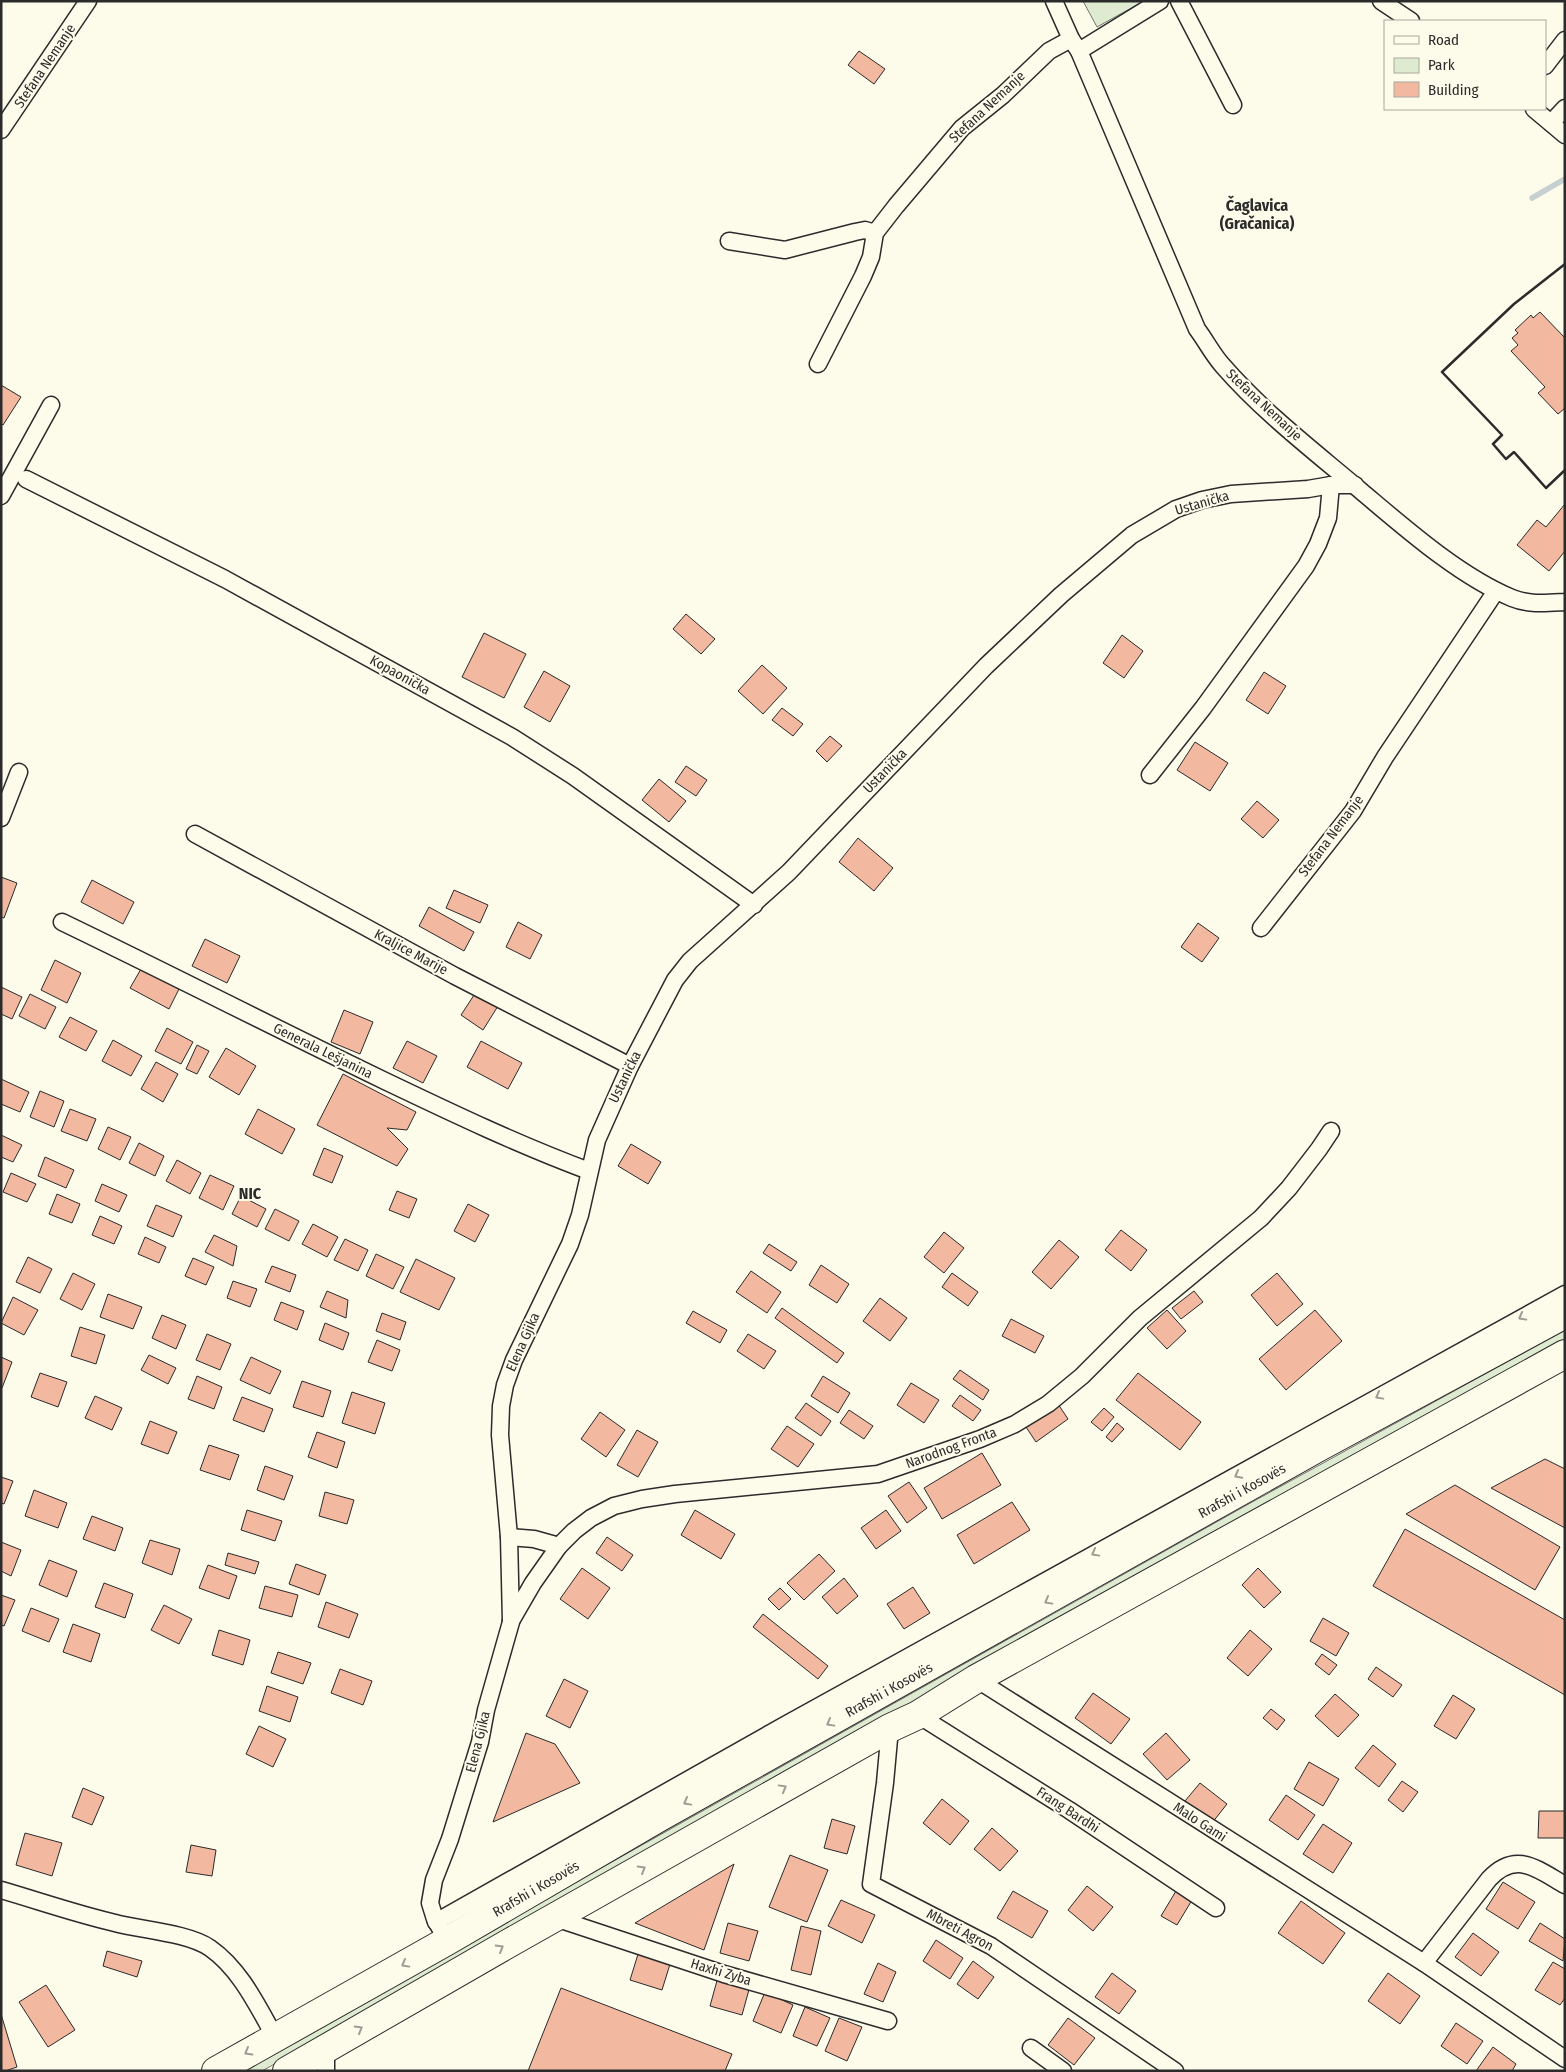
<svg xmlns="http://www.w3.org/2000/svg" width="1566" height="2072" font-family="'Fira Sans Condensed',sans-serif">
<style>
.green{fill:#deebd1;stroke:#74746e}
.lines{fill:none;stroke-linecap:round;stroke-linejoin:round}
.stream{stroke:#c7d0d0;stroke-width:5.5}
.building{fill:#f2b8a0;stroke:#2b2b2b}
.minor-casing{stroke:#2b2b2b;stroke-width:19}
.trunk-casing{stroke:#2b2b2b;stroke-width:30}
.minor{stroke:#fdfbea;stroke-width:16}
.trunk{stroke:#fdfbea;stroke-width:28}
.wall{stroke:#2b2b2b;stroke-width:2.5}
.oneway{stroke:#9e9d94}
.labels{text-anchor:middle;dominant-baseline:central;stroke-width:4;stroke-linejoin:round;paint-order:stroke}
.street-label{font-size:14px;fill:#2b2b2b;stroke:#fdfbea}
.quarter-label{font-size:16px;font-weight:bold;fill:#2b2b2b;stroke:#fdfbea}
</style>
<rect width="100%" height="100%" fill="#fdfbea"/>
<g class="green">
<polygon points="1083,1 1144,1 1097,27"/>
<polygon points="1565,1330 1565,1343 262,2071 240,2071 1245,1506"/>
</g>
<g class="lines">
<polyline class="stream" points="1532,198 1565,179"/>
</g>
<g class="building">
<polygon points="859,51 885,69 874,84 848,65"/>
<polygon points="1540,312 1565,338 1565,408 1558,414 1538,393 1545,387 1511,351 1518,345 1512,338 1518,333 1515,330 1531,315 1533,318"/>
<polygon points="1,385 21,397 3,425 1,423"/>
<polygon points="1565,504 1565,551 1549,571 1517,545 1537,520 1546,527"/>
<polygon points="686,614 715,639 701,654 673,629"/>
<polygon points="484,633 526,654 504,698 462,677"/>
<polygon points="1122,635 1143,651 1124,678 1103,663"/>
<polygon points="762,665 787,688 763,714 738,691"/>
<polygon points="544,671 570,686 550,722 524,707"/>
<polygon points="1264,672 1286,686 1268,714 1246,700"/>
<polygon points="782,708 803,724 793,736 772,720"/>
<polygon points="830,736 842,746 827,762 816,751"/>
<polygon points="1195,742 1228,763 1210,791 1177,770"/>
<polygon points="686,766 707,780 696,796 675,782"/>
<polygon points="659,779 686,801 669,822 642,800"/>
<polygon points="1257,801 1279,820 1263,838 1241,819"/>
<polygon points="858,838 893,868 874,891 839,862"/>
<polygon points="1,877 17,883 4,918 1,917"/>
<polygon points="92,880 134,902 123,924 81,902"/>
<polygon points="454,890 488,905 480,923 446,908"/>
<polygon points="429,907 474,932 464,951 419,926"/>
<polygon points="518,922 542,935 530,959 506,947"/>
<polygon points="1198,923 1219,938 1202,962 1181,947"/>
<polygon points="205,939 240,956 227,983 192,966"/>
<polygon points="55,960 81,973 67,1003 41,990"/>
<polygon points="141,969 179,989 169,1009 130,988"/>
<polygon points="1,987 22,997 12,1019 1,1014"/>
<polygon points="476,992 498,1006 483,1030 461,1015"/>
<polygon points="30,994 56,1007 45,1029 19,1016"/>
<polygon points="344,1010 373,1022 360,1054 331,1042"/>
<polygon points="70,1017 97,1031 86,1051 59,1037"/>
<polygon points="167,1028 193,1042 181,1064 155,1051"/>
<polygon points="113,1040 142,1056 131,1076 102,1061"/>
<polygon points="407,1041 437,1056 423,1083 393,1068"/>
<polygon points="481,1041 522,1063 508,1089 467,1067"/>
<polygon points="197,1045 209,1051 197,1074 186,1069"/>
<polygon points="226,1048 256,1066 239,1095 209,1077"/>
<polygon points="156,1062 178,1074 163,1102 141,1089"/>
<polygon points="343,1074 416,1112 407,1130 387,1128 408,1149 397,1166 317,1125"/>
<polygon points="1,1079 29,1092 20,1112 1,1104"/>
<polygon points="40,1091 64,1101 54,1127 30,1117"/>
<polygon points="70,1109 96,1119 87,1141 61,1131"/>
<polygon points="258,1109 295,1129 282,1154 245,1134"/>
<polygon points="108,1127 131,1137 120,1160 98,1149"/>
<polygon points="1,1135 22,1145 13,1162 1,1157"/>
<polygon points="139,1143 164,1156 155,1176 129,1163"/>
<polygon points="631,1144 661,1162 648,1184 618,1166"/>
<polygon points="324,1148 343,1156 332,1183 313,1175"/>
<polygon points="45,1157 74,1170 66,1188 38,1176"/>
<polygon points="177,1160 201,1173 190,1194 166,1181"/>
<polygon points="11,1173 36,1184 27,1202 3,1192"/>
<polygon points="210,1175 234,1186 223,1210 199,1198"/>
<polygon points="102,1184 127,1195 119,1212 95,1201"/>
<polygon points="397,1191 417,1199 409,1218 389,1210"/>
<polygon points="57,1194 80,1204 72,1223 49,1214"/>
<polygon points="241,1196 266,1209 257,1227 232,1214"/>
<polygon points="468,1204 489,1215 475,1242 454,1231"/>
<polygon points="156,1205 182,1216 173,1237 147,1226"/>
<polygon points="275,1209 299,1221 289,1241 265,1229"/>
<polygon points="100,1216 122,1226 114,1244 92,1235"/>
<polygon points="313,1224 338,1237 327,1257 302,1244"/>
<polygon points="1121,1230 1147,1250 1131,1271 1105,1250"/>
<polygon points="944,1232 964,1248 944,1273 924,1257"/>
<polygon points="214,1235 237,1246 233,1266 205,1252"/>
<polygon points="145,1237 166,1247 159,1263 138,1254"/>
<polygon points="345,1239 368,1250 358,1271 334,1260"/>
<polygon points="1059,1240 1079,1257 1051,1289 1032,1272"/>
<polygon points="769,1244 797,1262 791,1271 763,1253"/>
<polygon points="376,1254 404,1267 393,1289 366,1276"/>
<polygon points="28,1257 52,1269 40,1293 16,1282"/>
<polygon points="193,1258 214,1267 206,1285 185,1276"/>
<polygon points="416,1259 455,1278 439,1310 400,1292"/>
<polygon points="821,1265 849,1284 837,1303 809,1285"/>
<polygon points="272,1266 296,1275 290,1292 265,1282"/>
<polygon points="751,1271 781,1292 767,1313 736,1292"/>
<polygon points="73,1273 95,1284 82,1310 60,1299"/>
<polygon points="952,1273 978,1292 968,1306 942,1287"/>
<polygon points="1277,1273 1303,1304 1277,1326 1251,1295"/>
<polygon points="233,1281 257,1289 250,1307 227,1298"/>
<polygon points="327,1291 348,1300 346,1318 320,1307"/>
<polygon points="1194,1291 1203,1302 1181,1319 1172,1308"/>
<polygon points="108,1294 142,1307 133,1329 100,1317"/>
<polygon points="13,1297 38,1310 24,1335 1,1323"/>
<polygon points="880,1298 907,1318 890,1341 863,1321"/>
<polygon points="281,1302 304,1311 297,1330 274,1320"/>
<polygon points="782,1308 844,1353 837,1363 775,1318"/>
<polygon points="1167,1310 1186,1331 1167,1349 1147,1328"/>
<polygon points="1315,1310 1342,1341 1286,1390 1259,1359"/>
<polygon points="693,1311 727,1330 720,1343 686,1323"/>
<polygon points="382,1313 406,1322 400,1340 376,1331"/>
<polygon points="162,1315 186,1325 176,1349 152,1338"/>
<polygon points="1011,1319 1044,1336 1035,1353 1002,1336"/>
<polygon points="325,1323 349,1333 343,1350 319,1340"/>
<polygon points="80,1327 105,1335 96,1364 71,1356"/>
<polygon points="207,1334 231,1344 220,1370 196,1360"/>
<polygon points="748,1334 776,1351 764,1369 737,1351"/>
<polygon points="377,1340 400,1350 392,1371 368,1362"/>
<polygon points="149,1355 176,1368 168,1384 141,1370"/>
<polygon points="1,1357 12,1362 2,1388 1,1388"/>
<polygon points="251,1357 281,1371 270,1394 240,1380"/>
<polygon points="960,1370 989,1390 983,1400 953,1379"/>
<polygon points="40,1373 67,1382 58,1407 31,1397"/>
<polygon points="1138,1373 1201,1422 1180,1450 1116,1400"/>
<polygon points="197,1376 222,1387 214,1409 188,1399"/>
<polygon points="823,1376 850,1393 838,1413 811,1396"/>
<polygon points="302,1381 331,1391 323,1417 293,1407"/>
<polygon points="911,1383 939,1400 924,1423 897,1405"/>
<polygon points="352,1392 385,1403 375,1434 342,1423"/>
<polygon points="960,1395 981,1410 973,1421 952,1406"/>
<polygon points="95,1396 122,1408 112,1430 85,1418"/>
<polygon points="242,1397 273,1409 264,1432 233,1420"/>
<polygon points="806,1403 831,1421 821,1436 795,1418"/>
<polygon points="1058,1404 1068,1419 1036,1442 1026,1427"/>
<polygon points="1104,1408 1114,1417 1102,1431 1091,1422"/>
<polygon points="849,1410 873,1426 864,1439 840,1423"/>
<polygon points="600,1412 625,1430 606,1457 581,1439"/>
<polygon points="150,1421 177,1432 168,1454 141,1444"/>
<polygon points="1117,1423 1124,1429 1112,1442 1106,1437"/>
<polygon points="787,1426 814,1444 798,1467 771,1449"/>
<polygon points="637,1430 658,1442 638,1477 617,1465"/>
<polygon points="317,1432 345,1442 337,1468 308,1457"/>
<polygon points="209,1445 239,1455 230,1480 200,1470"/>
<polygon points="982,1453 1001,1485 942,1519 924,1488"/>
<polygon points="1545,1459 1565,1469 1565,1528 1491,1488"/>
<polygon points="265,1466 293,1476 284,1500 257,1490"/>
<polygon points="1,1477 13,1481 4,1504 1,1503"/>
<polygon points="909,1482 927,1508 907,1523 888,1496"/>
<polygon points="1455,1485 1560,1547 1535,1590 1406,1514"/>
<polygon points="34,1490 67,1503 58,1528 25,1516"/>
<polygon points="325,1492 354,1500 347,1524 319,1516"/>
<polygon points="1012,1502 1030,1530 974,1564 957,1535"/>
<polygon points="247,1510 282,1521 275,1541 241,1530"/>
<polygon points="695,1510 735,1534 721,1559 681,1535"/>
<polygon points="886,1510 901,1531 876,1549 861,1528"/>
<polygon points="92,1516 123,1528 115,1551 83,1539"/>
<polygon points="1405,1529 1565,1620 1565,1695 1373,1586"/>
<polygon points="607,1537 633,1555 622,1571 596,1553"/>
<polygon points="150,1540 180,1549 172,1575 142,1563"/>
<polygon points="1,1542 21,1550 11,1576 1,1571"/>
<polygon points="228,1553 259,1562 255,1574 225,1565"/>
<polygon points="819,1554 835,1571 804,1600 787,1583"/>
<polygon points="49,1560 77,1571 67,1597 39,1585"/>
<polygon points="296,1564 326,1575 319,1595 289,1584"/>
<polygon points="208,1565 237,1576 229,1599 199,1588"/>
<polygon points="582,1568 610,1588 588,1619 560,1599"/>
<polygon points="1258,1568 1281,1592 1264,1608 1242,1585"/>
<polygon points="844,1578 858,1596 837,1614 822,1597"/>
<polygon points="104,1583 133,1594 125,1618 95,1607"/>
<polygon points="265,1586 298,1595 292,1617 259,1608"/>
<polygon points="913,1587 930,1613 904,1629 887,1604"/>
<polygon points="780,1588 791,1599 779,1610 768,1599"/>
<polygon points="1,1595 15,1600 4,1626 1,1625"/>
<polygon points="326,1602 358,1614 349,1638 318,1627"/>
<polygon points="164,1605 192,1619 179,1644 151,1630"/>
<polygon points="31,1608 59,1619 49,1642 22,1631"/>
<polygon points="763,1614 828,1666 818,1679 753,1627"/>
<polygon points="1323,1618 1349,1633 1336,1656 1310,1641"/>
<polygon points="73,1624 100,1634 91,1662 63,1652"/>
<polygon points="219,1630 250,1640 243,1665 212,1655"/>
<polygon points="1250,1630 1272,1649 1248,1676 1227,1658"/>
<polygon points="278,1652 311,1663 303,1684 271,1673"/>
<polygon points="1322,1654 1337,1665 1329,1675 1315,1664"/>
<polygon points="1376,1667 1402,1685 1393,1697 1368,1679"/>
<polygon points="340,1669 372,1681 363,1705 331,1693"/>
<polygon points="564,1679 588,1691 570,1728 546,1716"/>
<polygon points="267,1686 298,1697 290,1722 259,1711"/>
<polygon points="1093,1693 1130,1719 1111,1744 1075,1718"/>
<polygon points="1335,1694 1359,1715 1338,1737 1315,1716"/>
<polygon points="1453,1695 1475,1709 1456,1739 1434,1726"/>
<polygon points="1271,1709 1285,1720 1277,1730 1263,1718"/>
<polygon points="259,1726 286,1739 273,1767 246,1754"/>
<polygon points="526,1733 555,1744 580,1783 493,1822"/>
<polygon points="1166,1733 1190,1760 1167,1780 1143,1754"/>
<polygon points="1373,1745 1396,1764 1379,1787 1355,1768"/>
<polygon points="1309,1762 1339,1779 1323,1806 1294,1789"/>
<polygon points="1402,1781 1418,1792 1403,1812 1388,1800"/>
<polygon points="1200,1783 1227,1804 1212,1823 1185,1801"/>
<polygon points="83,1788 104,1797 92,1825 72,1817"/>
<polygon points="1286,1795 1315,1815 1298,1840 1269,1820"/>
<polygon points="942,1799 969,1821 950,1845 923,1823"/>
<polygon points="1539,1811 1565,1811 1565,1838 1538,1838"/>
<polygon points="832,1819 855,1826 847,1854 824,1848"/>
<polygon points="1323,1824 1352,1843 1333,1873 1303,1854"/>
<polygon points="992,1828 1018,1851 1000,1871 974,1849"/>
<polygon points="25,1833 62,1843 52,1876 16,1865"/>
<polygon points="191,1845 216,1850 212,1876 186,1872"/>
<polygon points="790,1855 828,1870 807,1922 769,1907"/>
<polygon points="734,1864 704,1950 635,1923"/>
<polygon points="1503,1882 1535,1902 1518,1929 1486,1909"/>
<polygon points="1087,1886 1113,1907 1093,1931 1068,1910"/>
<polygon points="1013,1891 1048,1911 1032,1938 997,1918"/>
<polygon points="1176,1891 1192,1900 1177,1925 1161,1916"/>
<polygon points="841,1900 875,1915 862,1943 828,1926"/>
<polygon points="1301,1901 1345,1933 1323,1964 1278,1933"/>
<polygon points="728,1923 758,1931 749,1961 720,1953"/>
<polygon points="1540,1923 1565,1939 1563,1961 1529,1941"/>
<polygon points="801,1926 821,1931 811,1975 791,1970"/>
<polygon points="1473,1933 1499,1952 1481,1976 1455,1957"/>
<polygon points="936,1940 963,1958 950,1979 923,1961"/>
<polygon points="107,1951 142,1961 137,1977 103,1966"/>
<polygon points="639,1951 671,1961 662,1990 630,1980"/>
<polygon points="973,1961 994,1977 978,1999 957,1984"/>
<polygon points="1553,1962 1565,1969 1565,1998 1560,2005 1535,1990"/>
<polygon points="878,1963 896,1972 883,2002 864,1994"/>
<polygon points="1112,1973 1136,1991 1119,2014 1095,1997"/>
<polygon points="1388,1973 1420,1996 1400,2024 1368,2001"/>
<polygon points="718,1977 750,1986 742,2015 710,2006"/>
<polygon points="46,1985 75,2030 48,2047 19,2002"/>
<polygon points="561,1988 732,2054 725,2071 528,2071"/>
<polygon points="765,1992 793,2005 781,2033 753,2021"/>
<polygon points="805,2007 830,2018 817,2046 793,2036"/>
<polygon points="1,2014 17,2067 5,2071 1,2071"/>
<polygon points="839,2018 862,2027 847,2061 825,2051"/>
<polygon points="1068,2018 1095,2038 1074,2065 1048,2045"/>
<polygon points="1456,2023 1483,2041 1467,2064 1441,2046"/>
<polygon points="1493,2047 1516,2064 1512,2071 1476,2071"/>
</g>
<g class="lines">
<g class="minor-casing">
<g id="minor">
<path d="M1054,1L1071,39L1079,51L1197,329C1206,341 1213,355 1223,366C1264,413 1314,451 1361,491C1405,528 1459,576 1512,598C1529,605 1547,603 1565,602"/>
<polyline points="1179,1 1233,105"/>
<polyline points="1381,1 1411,21"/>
<polyline points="1079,51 1160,1"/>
<polyline points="1545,66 1565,40"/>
<polyline points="1534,109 1565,135"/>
<polyline points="1551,123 1565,108"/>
<polyline points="1,130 88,1"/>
<polyline points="729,241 785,250 855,232 865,230 875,233"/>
<polyline points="818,364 863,276 871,257 875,233 896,206 962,128 1003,95 1049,51 1071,39"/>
<polyline points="26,479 225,579 512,737 573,776 754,905"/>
<polyline points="1,496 51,405"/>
<polyline points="1150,775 1203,708 1306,566 1318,544 1328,518 1331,485"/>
<polyline points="1,818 19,772"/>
<polyline points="195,834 455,976 630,1066"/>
<path d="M62,922C170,974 277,1029 385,1081C452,1113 519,1145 589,1171"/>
<polyline points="1261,928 1353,811 1385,757 1496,591"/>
<polyline points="509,1537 534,1539 559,1546"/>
<polyline points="511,1621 533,1583 559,1546 574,1531 591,1518 614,1506 642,1499 675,1494 878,1474 980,1439 1015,1424 1048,1404 1082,1376 1140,1318 1261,1218 1289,1188 1319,1149 1331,1131"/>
<polyline points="976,1679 1424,1963 1565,2059"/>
<polyline points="918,1715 1069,1810 1216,1908"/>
<polyline points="890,1728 885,1783 871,1884 991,1946 1175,2071"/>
<path d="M1,1890C39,1901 76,1914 115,1923C142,1930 188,1933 210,1948C240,1969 257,2005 275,2037"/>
<polyline points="555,1918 724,1974 888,2021"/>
<polyline points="436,1922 785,1725 1565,1294"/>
<polyline points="447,1941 435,1919 430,1903 434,1880 450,1839 480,1742 486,1710 511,1622 509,1537 500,1435 501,1406 505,1385 514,1360 570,1244 580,1215 597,1140 630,1066 675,980 690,961 789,872 986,666 1061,595 1132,535 1176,509 1202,500 1231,494 1308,489 1331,485 1355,485"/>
<path d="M1424,1963L1489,1879C1516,1850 1537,1869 1565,1885"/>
<polyline points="326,2048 326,2071"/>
<polyline points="1031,2048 1063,2071"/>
</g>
</g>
<g class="trunk-casing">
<g id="trunk">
<polyline points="216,2071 447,1941 660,1817 1319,1447 1565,1314"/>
<polyline points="287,2071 511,1942 890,1728 918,1715 976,1679 1565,1354"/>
</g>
</g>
<use href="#minor" class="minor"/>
<use href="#trunk" class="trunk"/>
<polyline class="wall" points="1565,264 1514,304 1442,372 1502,435 1493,444 1506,459 1514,452 1546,488 1565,470"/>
</g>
<defs><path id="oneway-chevron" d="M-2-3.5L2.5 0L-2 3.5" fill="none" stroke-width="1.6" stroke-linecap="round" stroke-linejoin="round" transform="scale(1.25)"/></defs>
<g class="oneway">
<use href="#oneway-chevron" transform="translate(1522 1317) rotate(151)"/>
<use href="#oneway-chevron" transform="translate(1379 1396) rotate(151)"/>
<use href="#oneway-chevron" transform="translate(1238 1475) rotate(152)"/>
<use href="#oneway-chevron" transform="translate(1095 1553) rotate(151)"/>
<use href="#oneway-chevron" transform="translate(1048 1601) rotate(151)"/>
<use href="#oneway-chevron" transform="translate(830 1723) rotate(151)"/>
<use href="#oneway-chevron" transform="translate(783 1788) rotate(-29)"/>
<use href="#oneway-chevron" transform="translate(687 1802) rotate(151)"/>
<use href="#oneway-chevron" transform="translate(642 1869) rotate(-30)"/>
<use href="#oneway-chevron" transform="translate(500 1948) rotate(-30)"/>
<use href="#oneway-chevron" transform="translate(405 1964) rotate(151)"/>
<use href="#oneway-chevron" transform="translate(359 2029) rotate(-30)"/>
<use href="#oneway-chevron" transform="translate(248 2052) rotate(150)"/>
</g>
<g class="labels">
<g class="street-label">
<text transform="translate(45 66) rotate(-56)">Stefana Nemanje</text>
<text transform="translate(987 107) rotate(-43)">Stefana Nemanje</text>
<text transform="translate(1264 405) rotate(43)">Stefana Nemanje</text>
<text transform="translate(1202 503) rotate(-16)">Ustanička</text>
<text transform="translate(400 675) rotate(29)">Kopaonička</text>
<text transform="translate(885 771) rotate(-46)">Ustanička</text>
<text transform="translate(1331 836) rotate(-53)">Stefana Nemanje</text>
<text transform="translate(411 952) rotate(28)">Kraljice Marije</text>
<text transform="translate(323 1051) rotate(26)">Generala Lešjanina</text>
<text transform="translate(625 1077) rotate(-64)">Ustanička</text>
<text transform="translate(523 1342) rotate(-66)">Elena Gjika</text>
<text transform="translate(951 1448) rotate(-20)">Narodnog Fronta</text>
<text transform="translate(1242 1491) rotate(-29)">Rrafshi i Kosovës</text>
<text transform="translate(889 1690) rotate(-29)">Rrafshi i Kosovës</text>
<text transform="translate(478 1742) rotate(-76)">Elena Gjika</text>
<text transform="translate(1068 1810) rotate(33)">Frang Bardhi</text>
<text transform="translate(1200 1822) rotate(33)">Malo Gami</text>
<text transform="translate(536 1889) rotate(-30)">Rrafshi i Kosovës</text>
<text transform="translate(960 1930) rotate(28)">Mbreti Agron</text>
<text transform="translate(721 1972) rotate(17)">Haxhi Zyba</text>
</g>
<g class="quarter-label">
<text x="1257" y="205">Čaglavica<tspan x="1257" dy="18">(Gračanica)</tspan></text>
<text x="250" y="1193">NIC</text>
</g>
</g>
<rect width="1566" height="2072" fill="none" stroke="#2b2b2b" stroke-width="5"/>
<rect x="1384" y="20" width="162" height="90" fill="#fdfbea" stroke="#a9a89e"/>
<rect x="1394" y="36" width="25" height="8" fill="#fdfbea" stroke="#a9a89e"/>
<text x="1428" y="45" font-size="15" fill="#2b2b2b">Road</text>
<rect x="1394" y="58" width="25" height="15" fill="#deebd1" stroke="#a9a89e"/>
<text x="1428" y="70" font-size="15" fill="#2b2b2b">Park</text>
<rect x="1394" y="82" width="25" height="15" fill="#f2b8a0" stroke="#a9a89e"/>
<text x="1428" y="95" font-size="15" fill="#2b2b2b">Building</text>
</svg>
